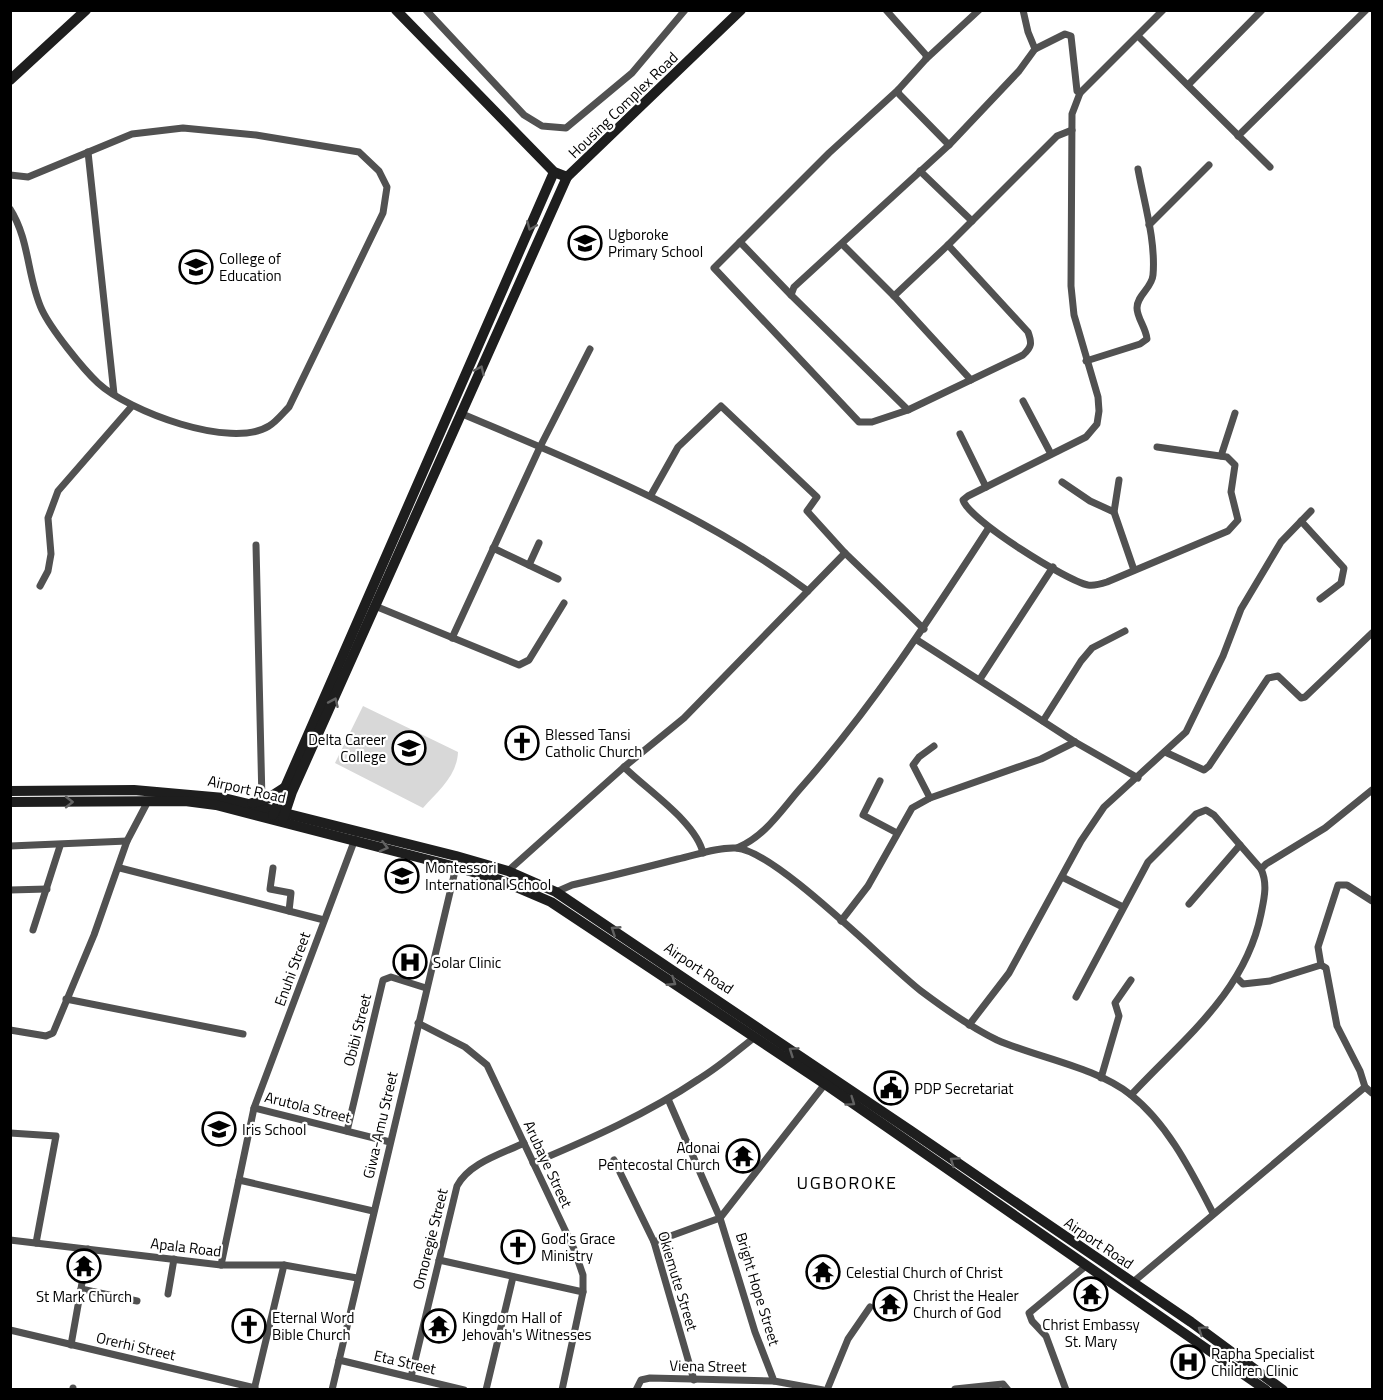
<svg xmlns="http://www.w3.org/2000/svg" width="1383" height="1400" font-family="'Titillium Web',sans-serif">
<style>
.green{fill:#d8d8d8}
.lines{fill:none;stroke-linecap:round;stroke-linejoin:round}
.street{stroke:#515151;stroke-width:7}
.secondary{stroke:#1e1e1e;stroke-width:10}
.oneway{stroke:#626262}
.labels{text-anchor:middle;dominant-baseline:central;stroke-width:4.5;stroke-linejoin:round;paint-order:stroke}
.street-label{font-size:15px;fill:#000;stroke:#fff}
.poi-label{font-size:15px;fill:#000;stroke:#fff;text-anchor:start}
.quarter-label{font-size:18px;letter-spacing:1.5px;fill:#000;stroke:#fff}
</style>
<rect width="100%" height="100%" fill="#fff"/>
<path class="green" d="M363,706L458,752C457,776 438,791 423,808L335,763Z"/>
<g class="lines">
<g class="street">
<polyline points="426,10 524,115 542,126 566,128 632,73 685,10"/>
<polyline points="886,10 926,55 926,59 898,90 899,94 949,145"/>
<polyline points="1023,10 1028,32 1035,49"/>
<polyline points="1138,36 1270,167"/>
<polyline points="926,59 979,10"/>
<polyline points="1188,85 1262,10"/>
<path d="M1072,130L1057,136L948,245L1028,332C1032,343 1032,347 1023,355L908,410L791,295L794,287L949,145L1019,71L1035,49L1065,34L1071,36L1077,91L1080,93"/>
<polyline points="1238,136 1366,10"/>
<polyline points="88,152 114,394"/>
<polyline points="920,171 972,221"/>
<path d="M10,175L28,177L132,134L183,128L256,135L359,152L379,171L387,187L383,213L289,407C283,413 276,422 269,426C231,450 128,411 98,383C82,368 51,329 42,310C27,278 30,240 10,209"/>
<polyline points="1149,225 1209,165"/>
<polyline points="740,242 829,153 898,90"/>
<polyline points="843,245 894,296 948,245"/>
<polyline points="791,295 740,242 714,268 859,422 872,422 908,410"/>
<polyline points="894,296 971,380"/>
<path d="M1086,361L1140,344L1147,339C1146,328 1137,318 1137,308C1137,295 1152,288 1153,275C1156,241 1144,202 1138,169"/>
<polyline points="1023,401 1051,454"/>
<path d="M460,413C583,465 700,511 808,591"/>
<polyline points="960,434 986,487"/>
<path d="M1157,447L1227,457L1235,465L1231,492L1238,520L1228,531L1107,582C1101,584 1094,586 1088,585C1067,581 969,520 963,500L968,496L1086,437L1097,424L1099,411L1098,397L1074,315L1071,286L1072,114L1080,93L1163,10"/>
<polyline points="1221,456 1235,413"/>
<polyline points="1062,482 1090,501 1114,512 1134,570"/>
<polyline points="651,495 678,447 721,406 817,497 807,511 845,553 924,629"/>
<polyline points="1114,512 1119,480"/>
<polyline points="1301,521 1344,568 1341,583 1320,599"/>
<polyline points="256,545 262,801"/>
<polyline points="493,548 558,579"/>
<polyline points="529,565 539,543"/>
<polyline points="40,586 48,571 51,554 48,518 58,491 132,406"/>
<polyline points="375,606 519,665 529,660 564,603"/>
<polyline points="452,638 540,447 590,349"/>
<polyline points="917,640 1075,742 1138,778"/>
<polyline points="980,679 1053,567"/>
<polyline points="1043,721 1081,661 1092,648 1125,631"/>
<polyline points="1165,752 1204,770 1209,766 1268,678 1278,676 1301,698 1305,697 1372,633"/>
<path d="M624,767C647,790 696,822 703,853"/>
<polyline points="880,781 863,815 897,833"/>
<polyline points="930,798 913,765 919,757 934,746"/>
<polyline points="10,846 127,841"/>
<path d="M737,848C764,837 780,812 799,790C871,709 929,620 988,529"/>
<polyline points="120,868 324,920"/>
<polyline points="273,868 270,889 291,893 289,911"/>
<polyline points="508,871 624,767 684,718 845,553"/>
<polyline points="1062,877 1123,907"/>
<polyline points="10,890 47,889"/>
<path d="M556,892L572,885C607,877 643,868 678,859C696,855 717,847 736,848C775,850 885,963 921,991C945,1009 970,1027 997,1040C1038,1058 1096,1067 1131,1095C1168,1124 1192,1173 1213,1213"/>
<polyline points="1372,901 1347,885 1338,885 1318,947 1321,965 1326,968 1337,1026 1360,1071 1365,1087 1372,1093"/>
<polyline points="1189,904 1240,845"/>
<polyline points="841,921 868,886 912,808 930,798 1041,759 1075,742"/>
<polyline points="33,930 60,846"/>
<polyline points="1238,979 1243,984 1270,981 1321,965"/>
<polyline points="1076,997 1148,862 1196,814 1206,810 1214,815 1261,869"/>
<polyline points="66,999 243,1034"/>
<polyline points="418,1023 465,1047 487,1065 574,1249 583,1275 583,1292 562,1390"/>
<polyline points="969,1025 1009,973 1081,841 1104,807 1186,732 1223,656 1241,609 1281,542 1311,511"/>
<polyline points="10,1030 46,1036 53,1033 94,935 127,841 147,803"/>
<polyline points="1101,1078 1119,1016 1115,1003 1131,980"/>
<path d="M1131,1095C1183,1039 1245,993 1261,914C1264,899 1268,884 1261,869L1266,864L1325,828L1372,790"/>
<polyline points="254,1108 390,1142"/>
<polyline points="347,1131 383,980 391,977 426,988"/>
<polyline points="10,1133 56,1136 36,1243"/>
<polyline points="614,1160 654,1242 694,1380"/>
<path d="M533,1163C590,1139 647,1114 699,1079C719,1067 737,1051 755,1037"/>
<polyline points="239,1180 373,1211"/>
<polyline points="10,1240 221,1265 284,1265 357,1278"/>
<polyline points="654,1242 720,1218 668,1099"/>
<polyline points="439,1260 583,1292"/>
<polyline points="221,1265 254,1108 355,839"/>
<polyline points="1132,1283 1365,1087"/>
<polyline points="81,1289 137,1301"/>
<polyline points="168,1294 174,1259"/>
<polyline points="10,1330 255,1388"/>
<polyline points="71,1345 88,1249"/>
<polyline points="339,1360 464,1390"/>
<path d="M411,1377L457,1186C469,1163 501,1154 524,1143"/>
<polyline points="955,1389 1003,1384 1008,1390"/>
<polyline points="73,1390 73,1388"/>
<polyline points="254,1390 284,1265"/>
<polyline points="332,1390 456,867"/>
<polyline points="486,1390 513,1277"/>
<polyline points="636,1390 641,1380 650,1378 774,1381"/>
<polyline points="823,1390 774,1381 755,1332 720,1218 825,1084"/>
<polyline points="827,1390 848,1339 870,1307"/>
<polyline points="1066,1390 1046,1336 1032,1321 1029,1313 1087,1265"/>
</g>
<g class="secondary">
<polyline points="396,10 554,172 567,177 741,10"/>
<polyline points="10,80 86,10"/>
<polyline points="10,791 134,790 224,798 456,856 508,871 556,892 911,1131 1191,1322 1283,1390"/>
<polyline points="10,802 185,801 216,805 456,867 500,880 551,902 825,1084 1266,1390"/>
<polyline points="252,803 267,799 284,788"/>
<polyline points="273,815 554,172"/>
<polyline points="283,819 292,792 567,177"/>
</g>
</g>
<defs><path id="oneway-chevron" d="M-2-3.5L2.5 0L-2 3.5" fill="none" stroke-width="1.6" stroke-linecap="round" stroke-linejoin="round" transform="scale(1.5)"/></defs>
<g class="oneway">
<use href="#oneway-chevron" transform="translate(531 226) rotate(113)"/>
<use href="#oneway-chevron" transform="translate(480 370) rotate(-65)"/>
<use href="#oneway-chevron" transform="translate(334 702) rotate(-66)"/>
<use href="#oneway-chevron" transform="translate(69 802)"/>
<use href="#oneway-chevron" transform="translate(384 847) rotate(15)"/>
<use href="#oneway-chevron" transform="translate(615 930) rotate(-147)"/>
<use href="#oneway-chevron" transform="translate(672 982) rotate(33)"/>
<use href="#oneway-chevron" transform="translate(793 1051) rotate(-146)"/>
<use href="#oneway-chevron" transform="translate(851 1102) rotate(35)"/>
<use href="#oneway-chevron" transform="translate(954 1161) rotate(-145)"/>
<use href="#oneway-chevron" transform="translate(1202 1330) rotate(-145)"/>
</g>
<defs>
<g id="school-ring" transform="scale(1.725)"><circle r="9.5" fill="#fff" stroke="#000" stroke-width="1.5"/><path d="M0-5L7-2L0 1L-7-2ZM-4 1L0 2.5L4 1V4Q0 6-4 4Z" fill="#000"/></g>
<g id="church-ring" transform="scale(1.725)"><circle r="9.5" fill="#fff" stroke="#000" stroke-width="1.5"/><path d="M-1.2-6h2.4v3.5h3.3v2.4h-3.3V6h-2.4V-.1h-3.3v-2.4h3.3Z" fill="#000"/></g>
<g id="hospital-ring" transform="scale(1.725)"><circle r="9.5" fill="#fff" stroke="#000" stroke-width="1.5"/><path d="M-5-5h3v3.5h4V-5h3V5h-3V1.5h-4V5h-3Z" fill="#000"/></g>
<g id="civic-ring" transform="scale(1.725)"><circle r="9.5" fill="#fff" stroke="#000" stroke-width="1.5"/><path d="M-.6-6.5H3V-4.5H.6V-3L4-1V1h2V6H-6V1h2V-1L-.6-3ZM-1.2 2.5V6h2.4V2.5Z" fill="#000"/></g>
<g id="temple-ring" transform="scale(1.725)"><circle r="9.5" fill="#fff" stroke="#000" stroke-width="1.5"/><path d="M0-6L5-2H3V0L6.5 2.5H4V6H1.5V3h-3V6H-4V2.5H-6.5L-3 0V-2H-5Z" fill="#000"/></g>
</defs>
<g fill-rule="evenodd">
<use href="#school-ring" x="585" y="243"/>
<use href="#school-ring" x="196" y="267"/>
<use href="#church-ring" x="522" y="743"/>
<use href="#school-ring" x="409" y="748"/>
<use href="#school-ring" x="402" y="876"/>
<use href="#hospital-ring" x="410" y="962"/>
<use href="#civic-ring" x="891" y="1088"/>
<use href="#school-ring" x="219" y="1129"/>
<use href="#temple-ring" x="743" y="1156"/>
<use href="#church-ring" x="518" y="1247"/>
<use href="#temple-ring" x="84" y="1266"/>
<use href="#temple-ring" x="823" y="1272"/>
<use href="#temple-ring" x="1091" y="1294"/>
<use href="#temple-ring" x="890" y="1304"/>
<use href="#church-ring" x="249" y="1326"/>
<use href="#temple-ring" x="439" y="1326"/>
<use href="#hospital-ring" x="1188" y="1362"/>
</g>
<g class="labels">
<g class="street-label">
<text transform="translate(623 105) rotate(-44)">Housing Complex Road</text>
<text transform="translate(247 789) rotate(13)">Airport Road</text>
<text transform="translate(699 968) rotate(34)">Airport Road</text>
<text transform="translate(292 969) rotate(-70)">Enuhi Street</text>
<text transform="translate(357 1030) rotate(-76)">Obibi Street</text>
<text transform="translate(308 1107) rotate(14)">Arutola Street</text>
<text transform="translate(380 1125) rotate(-77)">Giwa-Amu Street</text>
<text transform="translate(548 1164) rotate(65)">Arubaye Street</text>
<text transform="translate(430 1239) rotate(-76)">Omoregie Street</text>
<text transform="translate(1099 1243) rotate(34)">Airport Road</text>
<text transform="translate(186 1247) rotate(7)">Apala Road</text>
<text transform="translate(678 1281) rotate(73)">Okiemute Street</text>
<text transform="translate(758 1289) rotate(73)">Bright Hope Street</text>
<text transform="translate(136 1346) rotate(13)">Orerhi Street</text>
<text transform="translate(405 1362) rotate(13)">Eta Street</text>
<text transform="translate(708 1366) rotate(1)">Viena Street</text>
</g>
<g class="poi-label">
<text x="608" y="234">Ugboroke<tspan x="608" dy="17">Primary School</tspan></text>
<text x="219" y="258">College of<tspan x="219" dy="17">Education</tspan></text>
<text x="545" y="734">Blessed Tansi<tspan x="545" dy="17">Catholic Church</tspan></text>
<text x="386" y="739" text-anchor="end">Delta Career<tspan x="386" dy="17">College</tspan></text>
<text x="425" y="867">Montessori<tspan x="425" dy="17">International School</tspan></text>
<text x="433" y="962">Solar Clinic</text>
<text x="914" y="1088">PDP Secretariat</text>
<text x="242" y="1129">Iris School</text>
<text x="720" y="1147" text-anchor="end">Adonai<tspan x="720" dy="17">Pentecostal Church</tspan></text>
<text x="541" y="1238">God's Grace<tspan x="541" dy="17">Ministry</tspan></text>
<text x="846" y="1272">Celestial Church of Christ</text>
<text x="913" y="1295">Christ the Healer<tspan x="913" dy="17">Church of God</tspan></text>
<text x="84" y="1296" text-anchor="middle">St Mark Church</text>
<text x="272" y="1317">Eternal Word<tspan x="272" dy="17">Bible Church</tspan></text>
<text x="462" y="1317">Kingdom Hall of<tspan x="462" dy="17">Jehovah's Witnesses</tspan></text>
<text x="1091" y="1324" text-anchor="middle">Christ Embassy<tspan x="1091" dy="17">St. Mary</tspan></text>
<text x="1211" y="1353">Rapha Specialist<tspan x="1211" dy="17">Children Clinic</tspan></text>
</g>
<g class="quarter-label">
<text x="847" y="1182">UGBOROKE</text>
</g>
</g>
<rect width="1383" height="1400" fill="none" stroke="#000000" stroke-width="24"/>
</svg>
